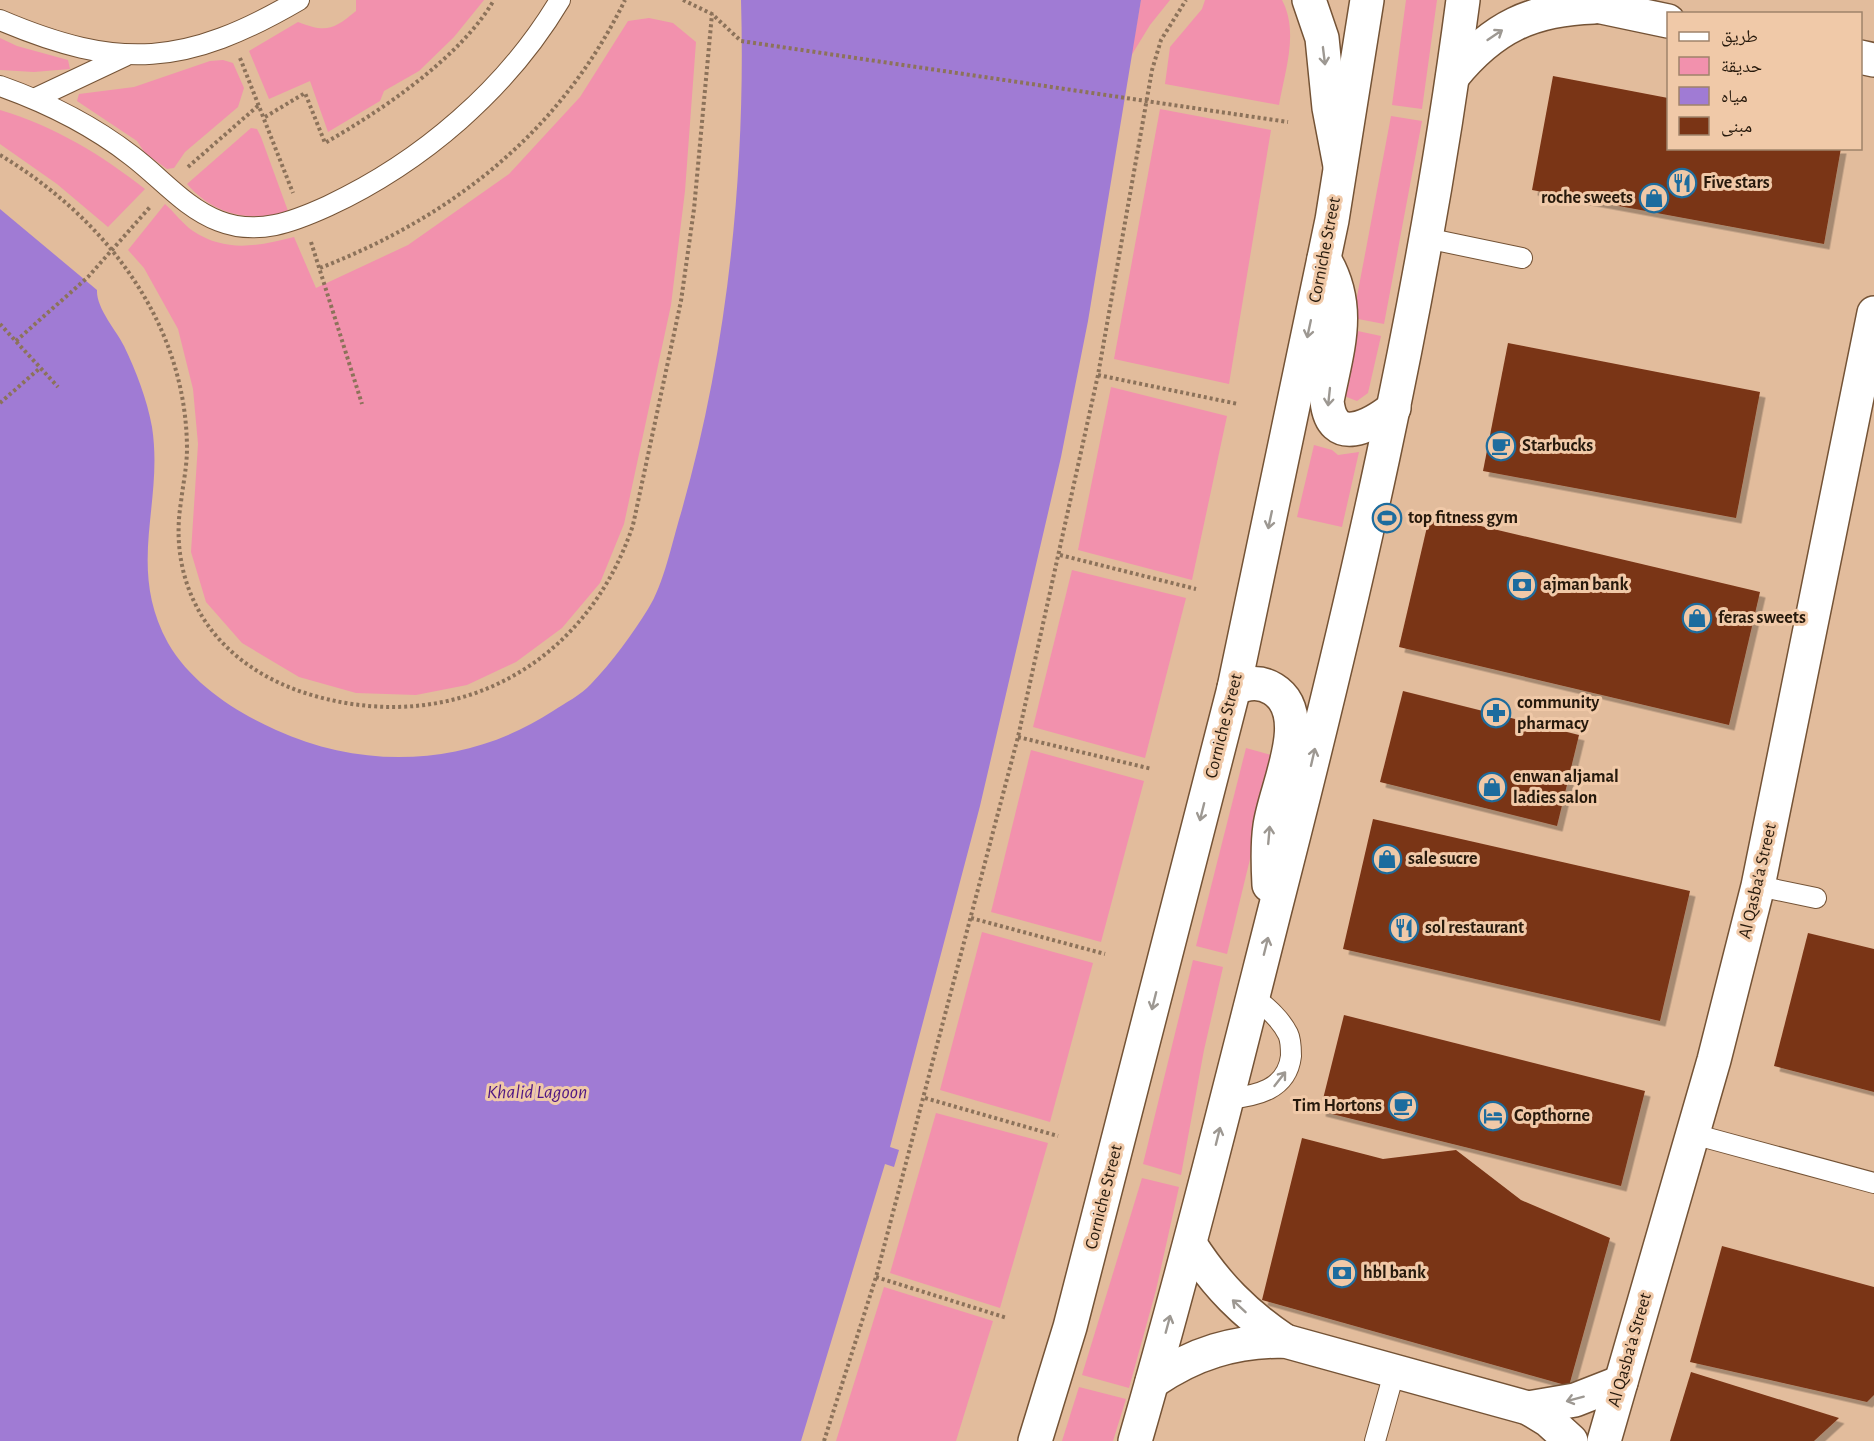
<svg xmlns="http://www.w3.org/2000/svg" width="1874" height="1441" font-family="'Alegreya Sans','Noto Naskh Arabic',sans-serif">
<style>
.green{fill:#f291ad}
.water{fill:#a07bd4}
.building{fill:#7a3415;filter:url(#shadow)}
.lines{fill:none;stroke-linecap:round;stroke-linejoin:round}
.service-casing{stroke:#745336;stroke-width:22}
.minor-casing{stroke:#745336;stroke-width:36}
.secondary-casing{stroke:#745336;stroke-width:36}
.path{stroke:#8c725a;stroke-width:4;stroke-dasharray:3 3;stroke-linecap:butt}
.service{stroke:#fff;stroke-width:20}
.minor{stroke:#fff;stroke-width:33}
.secondary{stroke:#fff;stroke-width:33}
.oneway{stroke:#9d9892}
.labels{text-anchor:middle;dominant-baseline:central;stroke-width:6;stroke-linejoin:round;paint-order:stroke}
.poi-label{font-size:18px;font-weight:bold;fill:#26190c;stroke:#f0c9a8;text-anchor:start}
.street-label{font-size:18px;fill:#26190c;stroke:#f0c9a8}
.water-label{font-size:20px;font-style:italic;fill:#4f1783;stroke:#f0c9a8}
</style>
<defs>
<filter id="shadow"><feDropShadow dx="5.5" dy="5.5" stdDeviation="0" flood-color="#0004"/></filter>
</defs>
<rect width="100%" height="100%" fill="#e2bc9c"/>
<g class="green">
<path d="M356,0H484L454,37L419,71L384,91L380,101L328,132L310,81L269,99L249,51L298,22C326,33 333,30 356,11Z"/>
<polygon points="1141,0 1170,0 1150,25 1131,56"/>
<path d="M1205,0H1282C1299,32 1285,70 1279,105L1165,84L1170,47L1202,9Z"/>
<polygon points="1406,0 1437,0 1422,109 1392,105"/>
<path d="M649,18L673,23L696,42L685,191L671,305L624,524L600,583L562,628L516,662L467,685L416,695L356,693L299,677L242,643L206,602L191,552L198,444L193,389L178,329L144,268L128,250L165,204C174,212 183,224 193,231C226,253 259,246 294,237L316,288L408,245L509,174L580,97L628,21Z"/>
<polygon points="0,38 17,46 68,60 70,69 34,72 0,70"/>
<polygon points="223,60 233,63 244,88 238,107 185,152 174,168 167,169 145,153 137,141 77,101 79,94 134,87 210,61"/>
<polygon points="1160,109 1271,130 1229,384 1114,359"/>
<path d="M0,110C56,127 100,154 145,189L108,227L57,184L0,144Z"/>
<polygon points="1391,116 1422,121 1384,324 1353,318"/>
<path d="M251,128L257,129L261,137L288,211C249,223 214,215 187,184Z"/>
<polygon points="1353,330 1381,336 1368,393 1357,401 1344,396"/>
<polygon points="1111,387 1227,416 1192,580 1078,550"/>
<polygon points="1314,445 1332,450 1338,455 1359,452 1342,527 1297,517"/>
<polygon points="1072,570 1186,598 1145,758 1033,727"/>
<polygon points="1246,748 1275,756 1227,954 1196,946"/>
<polygon points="1031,750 1144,781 1101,942 991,912"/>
<polygon points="982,932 1093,963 1050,1122 940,1090"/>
<polygon points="1193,960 1223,967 1204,1050 1181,1175 1143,1164"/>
<polygon points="936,1113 1048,1143 1000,1308 890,1273"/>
<polygon points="1142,1178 1179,1187 1156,1290 1129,1388 1082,1375"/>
<polygon points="884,1287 993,1321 956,1441 836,1441"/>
<polygon points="1079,1387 1126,1399 1113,1441 1062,1441"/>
</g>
<path class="water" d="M741,0H1141L1088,321L1061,457L980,806L890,1147L899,1150L894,1167L885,1164L801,1441H0V209L97,290C96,308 116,330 124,346C136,371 147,399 152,427C164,504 126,566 168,643C191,683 234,711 276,730C366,771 469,766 553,711C565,703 581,695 591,684C612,662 632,635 648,609C664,584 672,542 681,513C728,349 746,170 741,0Z"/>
<g class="building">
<polygon points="1553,76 1668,98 1668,148 1841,148 1824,244 1532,190"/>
<polygon points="1508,343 1760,392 1736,518 1483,471"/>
<polygon points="1430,514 1760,592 1729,725 1399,647"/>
<polygon points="1403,691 1579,735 1557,826 1380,782"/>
<polygon points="1373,819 1690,891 1660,1021 1343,949"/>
<polygon points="1808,933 1874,949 1874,1092 1774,1066"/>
<polygon points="1344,1015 1645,1091 1621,1186 1320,1111"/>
<polygon points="1302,1138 1383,1159 1456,1150 1521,1200 1610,1238 1569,1386 1262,1300"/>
<polygon points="1722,1246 1874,1287 1874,1395 1867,1402 1690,1362"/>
<polygon points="1691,1372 1839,1418 1814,1441 1670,1441"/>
</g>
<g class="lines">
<g class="service-casing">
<g id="service">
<path d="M0,20C120,71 186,66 299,0"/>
<path d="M0,86C48,103 92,125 132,156C161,178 185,208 219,221C257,236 293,222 328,206C422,162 507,89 560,0"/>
<polyline points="36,98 125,56"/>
<polyline points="1426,238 1522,258"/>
<polyline points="1758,886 1816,898"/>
<path d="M1228,1099C1256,1096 1287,1090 1291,1056C1291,1049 1291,1040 1288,1034C1280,1018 1266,1007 1253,996"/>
<polyline points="1693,1134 1874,1183"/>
<polyline points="1375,1441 1394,1373"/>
</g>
</g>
<g class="minor-casing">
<g id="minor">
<polyline points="1309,0 1322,38 1329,108 1340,166"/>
<polyline points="1573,1 1668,21"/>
<polyline points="1860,57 1874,60"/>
<path d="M1453,76C1493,27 1532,9 1594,7"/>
<path d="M1190,1244C1216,1285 1245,1314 1285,1341"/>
<path d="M1152,1382C1194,1353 1234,1341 1285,1341L1528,1408L1548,1420L1571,1441"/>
<polyline points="1528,1408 1575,1400 1621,1382"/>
<polyline points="1604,1441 1714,1060 1758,886 1874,313"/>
</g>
</g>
<g class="secondary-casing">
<g id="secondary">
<path d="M1324,259C1353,307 1337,349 1327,401C1332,448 1371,426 1394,408"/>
<path d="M1234,688C1248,683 1260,681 1273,689C1314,714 1275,788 1270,826C1267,846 1268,866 1269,885"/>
<polyline points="1035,1441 1070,1327 1234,688 1332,220 1367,0"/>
<path d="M1135,1441C1186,1265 1230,1087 1275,909C1352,609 1423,307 1463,0"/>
</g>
</g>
<g class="path">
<polyline points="683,0 712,14 741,41 1288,122"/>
<polyline points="240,58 293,193"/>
<path d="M265,117L305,93L325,143C382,110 460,58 494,0"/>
<path d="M0,155C105,218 186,322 187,448C187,467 183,484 181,502C174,544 182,586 205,621C231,660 272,684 315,696C457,736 587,664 633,525L681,301L694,209L712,14"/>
<polyline points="188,167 260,104"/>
<polyline points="311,242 362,404"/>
<path d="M320,268C454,216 561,131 625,0"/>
<polyline points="0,324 58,387"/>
<polyline points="16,341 88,277 150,207"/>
<polyline points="1098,375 1238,404"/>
<polyline points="0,403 40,368"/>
<polyline points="1060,555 1196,589"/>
<polyline points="1018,737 1152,769"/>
<polyline points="971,918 1105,954"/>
<polyline points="925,1098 1058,1136"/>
<polyline points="876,1277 1007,1318"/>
<polyline points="824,1441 876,1277 1018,737 1098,375 1152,70 1161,40 1186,0"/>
</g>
<use href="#service" class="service"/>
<use href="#minor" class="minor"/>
<use href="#secondary" class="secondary"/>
</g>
<defs><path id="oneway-shaft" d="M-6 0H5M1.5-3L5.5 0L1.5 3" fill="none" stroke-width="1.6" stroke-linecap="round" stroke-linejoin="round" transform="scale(1.5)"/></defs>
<g class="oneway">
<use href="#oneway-shaft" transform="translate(1495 35) rotate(-34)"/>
<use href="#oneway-shaft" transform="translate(1324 56) rotate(83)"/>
<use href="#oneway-shaft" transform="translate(1309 329) rotate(102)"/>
<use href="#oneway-shaft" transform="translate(1329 397) rotate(96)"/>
<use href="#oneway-shaft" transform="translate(1270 520) rotate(102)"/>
<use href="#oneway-shaft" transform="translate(1313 757) rotate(-77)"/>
<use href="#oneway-shaft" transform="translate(1202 812) rotate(104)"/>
<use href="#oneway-shaft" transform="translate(1269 835) rotate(-85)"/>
<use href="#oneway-shaft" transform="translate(1266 946) rotate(-76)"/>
<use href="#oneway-shaft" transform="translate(1154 1001) rotate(104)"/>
<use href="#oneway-shaft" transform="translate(1280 1079) rotate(-52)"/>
<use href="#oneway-shaft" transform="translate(1218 1136) rotate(-76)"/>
<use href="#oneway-shaft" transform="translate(1239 1306) rotate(-137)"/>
<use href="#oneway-shaft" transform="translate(1168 1324) rotate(-75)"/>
<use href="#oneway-shaft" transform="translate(1575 1399) rotate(165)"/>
</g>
<defs>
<g id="restaurant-ring" transform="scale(1.5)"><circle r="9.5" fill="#f0c9a8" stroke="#1d6c9e" stroke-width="1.5"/><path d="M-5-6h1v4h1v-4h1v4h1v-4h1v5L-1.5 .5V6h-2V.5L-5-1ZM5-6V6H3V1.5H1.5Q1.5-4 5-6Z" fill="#1d6c9e"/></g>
<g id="shop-ring" transform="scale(1.5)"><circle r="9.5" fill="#f0c9a8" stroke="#1d6c9e" stroke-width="1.5"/><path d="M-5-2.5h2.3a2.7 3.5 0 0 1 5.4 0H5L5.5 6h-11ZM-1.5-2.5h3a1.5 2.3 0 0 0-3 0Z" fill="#1d6c9e"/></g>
<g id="cafe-ring" transform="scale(1.5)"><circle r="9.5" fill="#f0c9a8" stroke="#1d6c9e" stroke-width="1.5"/><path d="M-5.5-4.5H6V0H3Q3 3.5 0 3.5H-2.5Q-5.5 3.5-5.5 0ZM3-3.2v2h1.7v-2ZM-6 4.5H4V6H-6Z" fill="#1d6c9e"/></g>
<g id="stadium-ring" transform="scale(1.5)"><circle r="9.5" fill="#f0c9a8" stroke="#1d6c9e" stroke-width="1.5"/><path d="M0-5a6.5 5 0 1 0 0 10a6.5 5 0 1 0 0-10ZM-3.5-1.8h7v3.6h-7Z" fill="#1d6c9e"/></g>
<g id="bank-ring" transform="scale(1.5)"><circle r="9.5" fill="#f0c9a8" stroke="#1d6c9e" stroke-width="1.5"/><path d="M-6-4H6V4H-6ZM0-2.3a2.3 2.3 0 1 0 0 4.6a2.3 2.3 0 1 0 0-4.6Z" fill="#1d6c9e"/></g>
<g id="pharmacy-ring" transform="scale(1.5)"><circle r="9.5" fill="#f0c9a8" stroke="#1d6c9e" stroke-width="1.5"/><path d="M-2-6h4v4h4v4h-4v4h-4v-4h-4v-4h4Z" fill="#1d6c9e"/></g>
<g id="hotel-ring" transform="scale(1.5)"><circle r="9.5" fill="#f0c9a8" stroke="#1d6c9e" stroke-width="1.5"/><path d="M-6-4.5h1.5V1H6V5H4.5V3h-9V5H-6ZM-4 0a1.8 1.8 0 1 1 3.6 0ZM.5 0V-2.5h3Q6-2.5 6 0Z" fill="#1d6c9e"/></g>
</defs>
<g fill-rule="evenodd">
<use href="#restaurant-ring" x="1682" y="183"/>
<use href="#shop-ring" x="1654" y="198"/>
<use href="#cafe-ring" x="1501" y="446"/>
<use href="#stadium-ring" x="1387" y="518"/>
<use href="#bank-ring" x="1522" y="585"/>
<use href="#shop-ring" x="1697" y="618"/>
<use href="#pharmacy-ring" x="1496" y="713"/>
<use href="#shop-ring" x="1492" y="787"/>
<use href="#shop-ring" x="1387" y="859"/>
<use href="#restaurant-ring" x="1404" y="928"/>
<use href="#cafe-ring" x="1403" y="1106"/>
<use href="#hotel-ring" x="1493" y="1116"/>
<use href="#bank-ring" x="1342" y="1273"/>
</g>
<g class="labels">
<g class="poi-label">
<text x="1703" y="183">Five stars</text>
<text x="1633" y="198" text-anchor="end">roche sweets</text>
<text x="1522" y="446">Starbucks</text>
<text x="1408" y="518">top fitness gym</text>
<text x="1543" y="585">ajman bank</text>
<text x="1718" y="618">feras sweets</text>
<text x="1517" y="703">community<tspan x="1517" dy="21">pharmacy</tspan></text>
<text x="1513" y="777">enwan aljamal<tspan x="1513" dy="21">ladies salon</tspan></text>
<text x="1408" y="859">sale sucre</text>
<text x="1425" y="928">sol restaurant</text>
<text x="1382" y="1106" text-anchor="end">Tim Hortons</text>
<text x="1514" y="1116">Copthorne</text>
<text x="1363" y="1273">hbl bank</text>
</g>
<g class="street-label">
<text transform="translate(1325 250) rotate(-79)">Corniche Street</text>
<text transform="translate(1224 726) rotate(-76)">Corniche Street</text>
<text transform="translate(1758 881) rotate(-77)">Al Qasba'a Street</text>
<text transform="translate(1104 1197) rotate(-76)">Corniche Street</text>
<text transform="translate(1630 1350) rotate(-74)">Al Qasba'a Street</text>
</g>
<g class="water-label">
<text x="537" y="1092">Khalid Lagoon</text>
</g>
</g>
<rect x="1667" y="12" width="195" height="138" fill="#f0c9a8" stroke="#9f836a" stroke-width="1.5"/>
<rect x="1679" y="32" width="30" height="9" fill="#ffffff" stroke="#9f836a" stroke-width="1.5"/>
<text x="1721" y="42" font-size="18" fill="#26190c">طريق</text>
<rect x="1679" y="57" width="30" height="18" fill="#f291ad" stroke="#9f836a" stroke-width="1.5"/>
<text x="1721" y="72" font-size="18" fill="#26190c">حديقة</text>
<rect x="1679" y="87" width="30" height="18" fill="#a07bd4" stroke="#9f836a" stroke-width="1.5"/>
<text x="1721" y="102" font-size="18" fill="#26190c">مياه</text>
<rect x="1679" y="117" width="30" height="18" fill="#7a3415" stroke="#9f836a" stroke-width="1.5"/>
<text x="1721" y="132" font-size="18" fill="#26190c">مبنى</text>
</svg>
